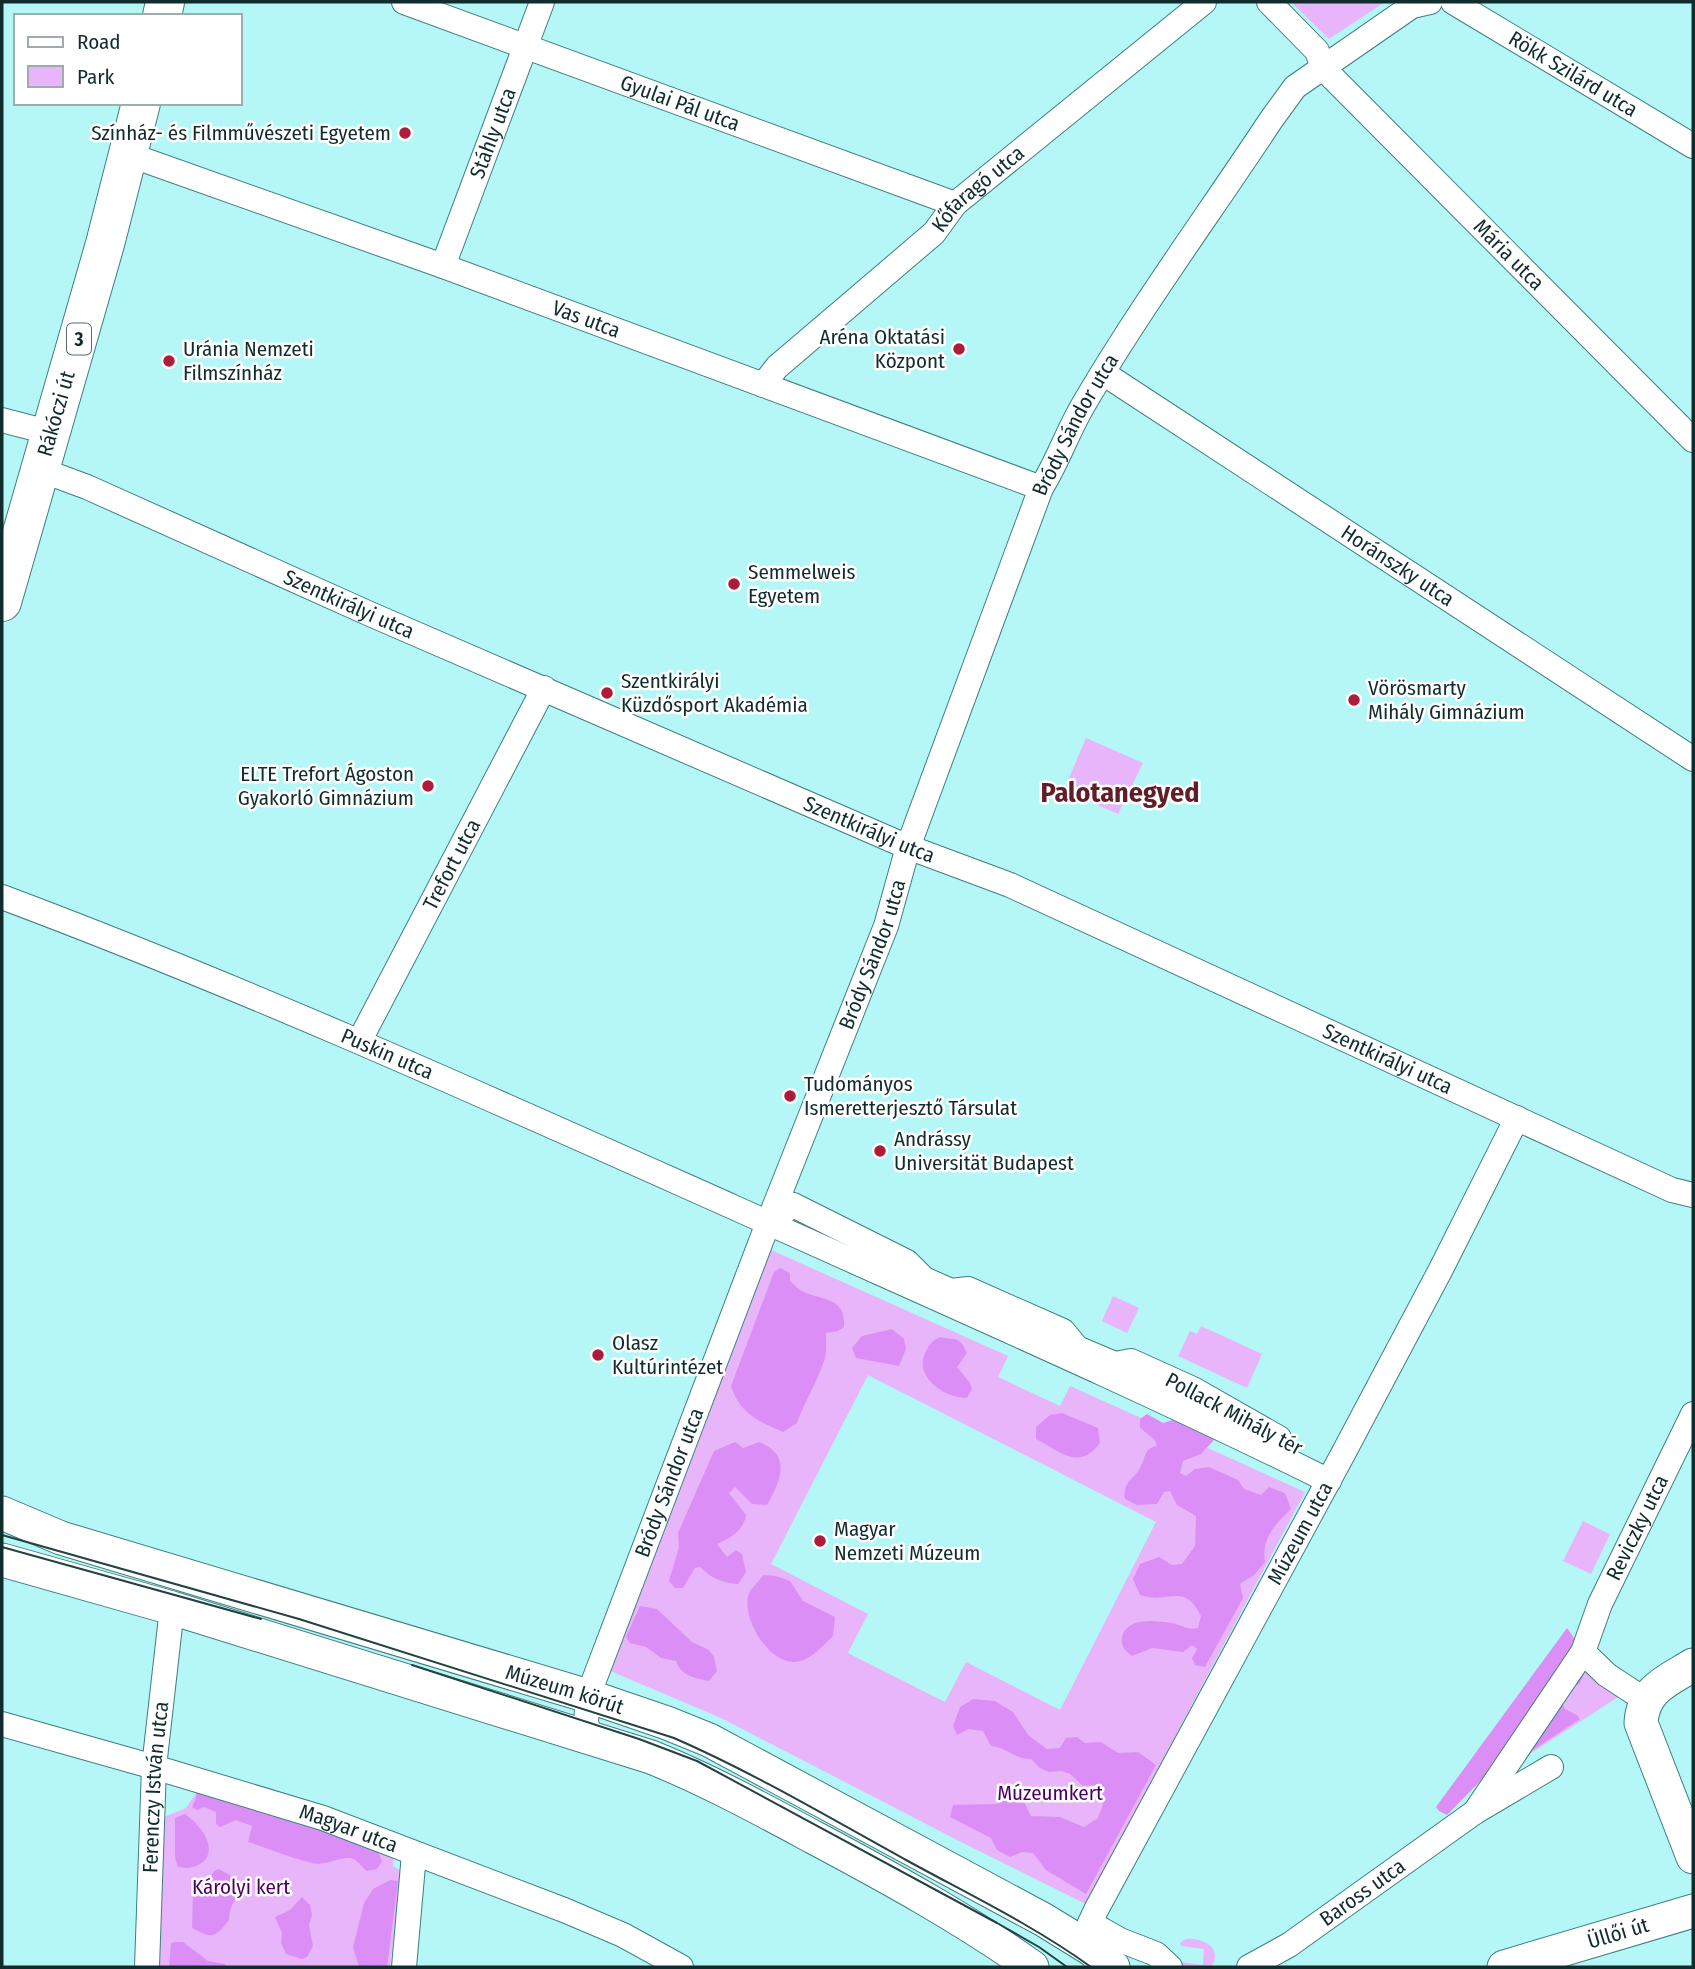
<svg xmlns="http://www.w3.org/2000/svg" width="1695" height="1969" font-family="'Fira Sans Condensed',sans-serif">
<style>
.green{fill:#e8b5fb;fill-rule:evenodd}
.forest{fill:#db8ff6}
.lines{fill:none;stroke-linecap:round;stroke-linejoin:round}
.street-casing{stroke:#3e7f80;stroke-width:26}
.secondary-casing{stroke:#3e7f80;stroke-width:35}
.primary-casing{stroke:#3e7f80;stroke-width:40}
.street{stroke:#fff;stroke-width:24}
.secondary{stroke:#fff;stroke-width:33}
.primary{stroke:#fff;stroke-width:38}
.tram{stroke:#234243;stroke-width:2}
.poi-dot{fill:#af1c3b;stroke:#fff;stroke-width:2.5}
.labels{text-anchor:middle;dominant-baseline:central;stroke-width:5;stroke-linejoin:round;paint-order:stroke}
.shield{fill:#fff;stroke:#586b6c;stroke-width:2}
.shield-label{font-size:19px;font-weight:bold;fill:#112c2d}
.street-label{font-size:21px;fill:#112c2d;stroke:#fff}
.poi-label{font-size:21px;fill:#112c2d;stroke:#fff;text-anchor:start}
.park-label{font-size:21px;fill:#4d0062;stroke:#fff}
.district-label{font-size:28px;font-weight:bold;fill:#621d26;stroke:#fff}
</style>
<rect width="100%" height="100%" fill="#b5f7f7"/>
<g class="green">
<polygon points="1291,2 1385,2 1329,39"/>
<polygon points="1086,738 1143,763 1118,814 1064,790"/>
<path d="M769,1249L1008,1356L998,1377L1060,1406L1070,1386L1305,1492L1086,1904L963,1843L721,1718L608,1670ZM868,1375L1156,1522L1060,1710L966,1662L945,1702L848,1653L868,1614L771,1564Z"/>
<polygon points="1113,1296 1139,1308 1127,1333 1102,1321"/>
<polygon points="1201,1326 1262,1354 1247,1388 1178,1356 1190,1331 1197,1334"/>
<polygon points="1583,1521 1610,1534 1591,1574 1563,1561"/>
<polygon points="1582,1659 1623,1694 1514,1764"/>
<polygon points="199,1789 394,1856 393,1866 401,1871 390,1967 158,1967 164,1817 186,1808"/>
<path d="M1186,1939C1203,1937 1224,1949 1211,1967H1180V1962L1203,1965L1204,1949L1181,1946L1180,1943Z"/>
</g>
<g class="forest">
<path d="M780,1268L790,1273V1281C795,1285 798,1290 804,1292C824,1301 846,1297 844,1327L838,1331L826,1333C826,1343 827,1353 824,1361C817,1383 804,1402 797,1423L783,1432C758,1421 740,1414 731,1386L774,1272Z"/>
<polygon points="892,1329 904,1339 906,1349 899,1366 856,1358 852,1348 862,1336"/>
<path d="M940,1337C956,1341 959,1335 967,1353L957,1367L970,1383L972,1389L967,1398C944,1398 914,1377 925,1353C930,1344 931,1341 940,1337Z"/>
<path d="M1062,1413L1098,1428L1100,1443C1079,1471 1061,1452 1036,1439V1427L1050,1415Z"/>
<path d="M1147,1414L1163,1423L1173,1420L1182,1424L1194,1420L1205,1427L1214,1440L1201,1454L1183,1461L1180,1473L1186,1476L1195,1469L1209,1467L1238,1480L1244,1489L1261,1495L1269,1487L1285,1493L1291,1509C1275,1525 1261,1538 1265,1562L1254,1575L1240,1584L1243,1598L1205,1667L1195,1665L1192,1658L1197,1649L1192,1645L1183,1652L1152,1648L1132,1656C1125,1651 1121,1646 1122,1638C1125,1617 1156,1620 1171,1623C1181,1624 1188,1631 1198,1628L1201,1616C1183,1581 1170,1605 1140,1595L1133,1579L1140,1564L1159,1557L1172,1565L1182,1564L1195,1546L1196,1516L1177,1505L1170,1491L1164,1492L1157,1504L1137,1505L1125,1499C1122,1483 1133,1480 1140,1468C1146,1458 1143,1448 1157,1446L1155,1440L1140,1428V1419Z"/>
<path d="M735,1442L743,1448L759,1442C792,1455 781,1480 767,1505L752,1504L735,1487L729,1493L746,1515C743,1532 731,1537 717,1544L727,1557L736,1550L742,1554L746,1572L738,1584C722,1583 711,1578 700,1567L695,1568L683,1588H675L669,1581L679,1547L678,1533L714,1451Z"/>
<path d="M763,1575L776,1576L790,1581L803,1601L835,1617L833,1636C823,1645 809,1663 793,1662C768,1661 743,1620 748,1597C749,1589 759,1582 763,1575Z"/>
<path d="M640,1606L657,1609L692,1642L709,1650L714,1657L717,1671L709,1681C695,1678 681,1676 676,1661L661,1658L646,1647L630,1643L626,1637Z"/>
<path d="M1567,1628C1578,1642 1593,1669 1578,1685H1574L1562,1703L1565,1709L1577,1715L1580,1719L1515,1762L1502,1759L1447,1815L1439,1811L1436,1807Z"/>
<path d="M973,1699L995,1701L1013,1712L1029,1736L1047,1749L1060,1748L1066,1738L1077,1737L1085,1743L1101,1742L1118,1753L1138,1752L1156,1765L1086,1894L1046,1870L1033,1853L1022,1852L1010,1857L997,1850L991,1838L950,1817L953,1805L996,1804L1006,1799L1023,1800L1031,1816L1060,1817L1084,1827L1098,1818L1105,1798L1096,1785L1083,1786L1070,1774L1062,1771L1049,1772L1040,1768L1031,1759C1015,1760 1007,1747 991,1746L983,1731L968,1729L957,1735L953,1726L960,1707Z"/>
<path d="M197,1786L375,1845L382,1861L377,1869L367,1871C363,1868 359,1863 355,1860C346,1853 326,1867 312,1863C291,1858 269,1849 248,1842L252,1826L236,1820L220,1827L216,1824V1812L204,1807L197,1810L192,1807L196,1798Z"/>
<path d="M185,1814C193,1819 204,1831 207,1840C215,1860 196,1871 178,1867L175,1858V1818Z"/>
<path d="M219,1869L233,1877L239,1886C237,1900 229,1905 229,1920C215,1938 212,1939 192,1928L193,1894L198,1891L208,1894C213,1887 209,1878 214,1871Z"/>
<polygon points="390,1880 398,1881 387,1967 359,1967 353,1947 364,1903 373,1889"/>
<polygon points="302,1897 310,1905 312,1915 309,1925 313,1946 307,1957 302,1959 286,1954 281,1943 282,1933 275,1917 290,1910"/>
<polygon points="175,1942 183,1942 208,1961 225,1964 226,1967 169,1967 171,1943"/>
</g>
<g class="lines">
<g class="street-casing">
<g id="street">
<path id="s1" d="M404,2L955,204"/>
<path id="s2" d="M1269,2L1317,51L1323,68L1693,440"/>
<path id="s3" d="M1453,2L1693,146"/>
<path id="s4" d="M130,155L443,266L1041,488"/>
<path id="s5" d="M443,266L542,2"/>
<path id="s6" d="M1103,373L1693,759"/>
<path id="s7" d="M763,385L777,367L934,233L955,204L1204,2"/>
<polyline points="2,420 52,433"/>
<path id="s8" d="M41,470L87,487L370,614L908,847L1010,885L1672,1190L1693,1195"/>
<path id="s9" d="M2,897C250,990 491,1099 733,1207C932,1297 1133,1384 1329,1481"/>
<path id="s10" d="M360,1040L544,688"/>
<polyline points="768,1223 793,1205 907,1262 924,1279 951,1291 968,1289 1063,1331 1077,1348 1115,1364 1131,1361 1193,1389 1279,1438"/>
<polyline points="1583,1652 1607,1675 1636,1694"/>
<path id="s11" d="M2,1724L154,1767L323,1818L564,1910L623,1935L681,1967"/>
<path id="s12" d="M590,1737L586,1722L588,1696L768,1223L886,926L908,847L1041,488C1058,461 1068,430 1085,402C1142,305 1209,214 1271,120L1295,87L1412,6L1430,2"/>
<path id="s13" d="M1475,1812L1583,1652L1600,1604L1693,1414"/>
<polyline points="1090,1923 1120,1940 1156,1954 1170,1967"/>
<path id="s14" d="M1091,1949L1090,1923L1096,1910L1343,1454L1440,1271L1517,1118"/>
<path id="s15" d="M147,1967L154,1767L172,1608"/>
<polyline points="404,1967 414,1854"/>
<path id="s16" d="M1249,1967L1289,1945L1475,1812L1551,1767"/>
</g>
</g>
<g class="secondary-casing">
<g id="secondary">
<path id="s17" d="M2,1513L61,1538L588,1696L667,1723L709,1740L1044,1920L1091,1949L1113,1967"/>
<path d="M2,1560L172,1608L651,1757C708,1780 761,1809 815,1838C890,1878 963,1918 1032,1967"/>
<path d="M1693,1665C1667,1681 1643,1689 1641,1723L1693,1857"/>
<path id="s18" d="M1504,1967L1693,1911"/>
</g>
</g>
<g class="primary-casing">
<g id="primary">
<polyline points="162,16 165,2"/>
<path id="s19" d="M2,602L105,244L141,103"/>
</g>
</g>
<use href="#street" class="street"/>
<use href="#secondary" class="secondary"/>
<use href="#primary" class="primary"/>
<g class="tram">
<path d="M2,1535L299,1619L674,1738C754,1773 830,1818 906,1860C968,1894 1033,1925 1091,1967"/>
<polyline points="2,1547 261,1619"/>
<polyline points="412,1665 639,1739 697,1761 997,1923 1039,1947 1067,1967"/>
</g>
</g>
<g class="poi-dot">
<circle cx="405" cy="133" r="7"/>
<circle cx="959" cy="349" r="7"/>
<circle cx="169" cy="361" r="7"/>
<circle cx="734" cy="584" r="7"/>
<circle cx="607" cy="693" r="7"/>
<circle cx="1354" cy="700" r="7"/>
<circle cx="428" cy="786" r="7"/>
<circle cx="790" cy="1096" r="7"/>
<circle cx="880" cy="1151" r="7"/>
<circle cx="598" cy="1355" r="7"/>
<circle cx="820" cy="1541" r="7"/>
</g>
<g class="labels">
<rect class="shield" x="67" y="323.5" width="24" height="31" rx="5"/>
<g class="shield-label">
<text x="79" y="339">3</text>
</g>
<g class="street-label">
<text stroke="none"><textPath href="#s3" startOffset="140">Rökk Szilárd utca</textPath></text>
<text stroke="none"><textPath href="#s1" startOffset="294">Gyulai Pál utca</textPath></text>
<text stroke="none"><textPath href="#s5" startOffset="142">Stáhly utca</textPath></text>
<text stroke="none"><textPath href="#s7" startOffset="292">Kőfaragó utca</textPath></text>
<text stroke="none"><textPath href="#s2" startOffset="350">Mária utca</textPath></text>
<text stroke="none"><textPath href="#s4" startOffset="485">Vas utca</textPath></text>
<text stroke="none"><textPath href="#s19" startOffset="196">Rákóczi út</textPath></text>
<text stroke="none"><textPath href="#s12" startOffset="1404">Bródy Sándor utca</textPath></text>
<text stroke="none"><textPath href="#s6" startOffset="352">Horánszky utca</textPath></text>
<text stroke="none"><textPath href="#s8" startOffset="336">Szentkirályi utca</textPath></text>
<text stroke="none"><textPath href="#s8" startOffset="903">Szentkirályi utca</textPath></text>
<text stroke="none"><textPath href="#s10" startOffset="198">Trefort utca</textPath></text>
<text stroke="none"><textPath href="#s12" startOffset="836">Bródy Sándor utca</textPath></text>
<text stroke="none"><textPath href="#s9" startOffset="416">Puskin utca</textPath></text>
<text stroke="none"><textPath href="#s8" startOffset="1470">Szentkirályi utca</textPath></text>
<text transform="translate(1234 1414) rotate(28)">Pollack Mihály tér</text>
<text stroke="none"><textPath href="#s12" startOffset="270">Bródy Sándor utca</textPath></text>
<text stroke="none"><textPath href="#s13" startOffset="329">Reviczky utca</textPath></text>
<text stroke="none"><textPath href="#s14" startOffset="469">Múzeum utca</textPath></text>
<text stroke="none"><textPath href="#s17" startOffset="590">Múzeum körút</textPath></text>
<text stroke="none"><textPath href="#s15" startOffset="180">Ferenczy István utca</textPath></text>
<text stroke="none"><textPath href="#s11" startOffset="362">Magyar utca</textPath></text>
<text stroke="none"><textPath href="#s16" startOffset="136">Baross utca</textPath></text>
<text stroke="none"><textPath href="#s18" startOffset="119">Üllői út</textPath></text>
</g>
<g class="poi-label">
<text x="391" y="133" text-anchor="end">Színház- és Filmművészeti Egyetem</text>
<text x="945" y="337" text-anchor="end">Aréna Oktatási<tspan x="945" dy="24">Központ</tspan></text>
<text x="183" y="349">Uránia Nemzeti<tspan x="183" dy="24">Filmszínház</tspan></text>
<text x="748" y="572">Semmelweis<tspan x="748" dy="24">Egyetem</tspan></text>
<text x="621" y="681">Szentkirályi<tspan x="621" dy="24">Küzdősport Akadémia</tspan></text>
<text x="1368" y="688">Vörösmarty<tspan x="1368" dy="24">Mihály Gimnázium</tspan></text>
<text x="414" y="774" text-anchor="end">ELTE Trefort Ágoston<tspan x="414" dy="24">Gyakorló Gimnázium</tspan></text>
<text x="804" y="1084">Tudományos<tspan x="804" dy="24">Ismeretterjesztő Társulat</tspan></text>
<text x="894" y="1139">Andrássy<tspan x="894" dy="24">Universität Budapest</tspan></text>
<text x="612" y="1343">Olasz<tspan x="612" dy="24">Kultúrintézet</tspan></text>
<text x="834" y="1529">Magyar<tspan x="834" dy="24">Nemzeti Múzeum</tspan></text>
</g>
<g class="park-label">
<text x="1050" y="1793">Múzeumkert</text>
<text x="241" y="1887">Károlyi kert</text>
</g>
<g class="district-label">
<text x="1120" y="792">Palotanegyed</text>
</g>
</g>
<rect width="1695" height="1969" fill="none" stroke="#112c2d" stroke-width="7"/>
<rect x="14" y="14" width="228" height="91" fill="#ffffff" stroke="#a0abab" stroke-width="2"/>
<rect x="28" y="37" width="35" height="10" fill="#ffffff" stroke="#a0abab" stroke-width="2"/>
<text x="77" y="49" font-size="21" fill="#112c2d">Road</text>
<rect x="28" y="66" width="35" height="21" fill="#e8b5fb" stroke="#a0abab" stroke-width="2"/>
<text x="77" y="84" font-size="21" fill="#112c2d">Park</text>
</svg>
